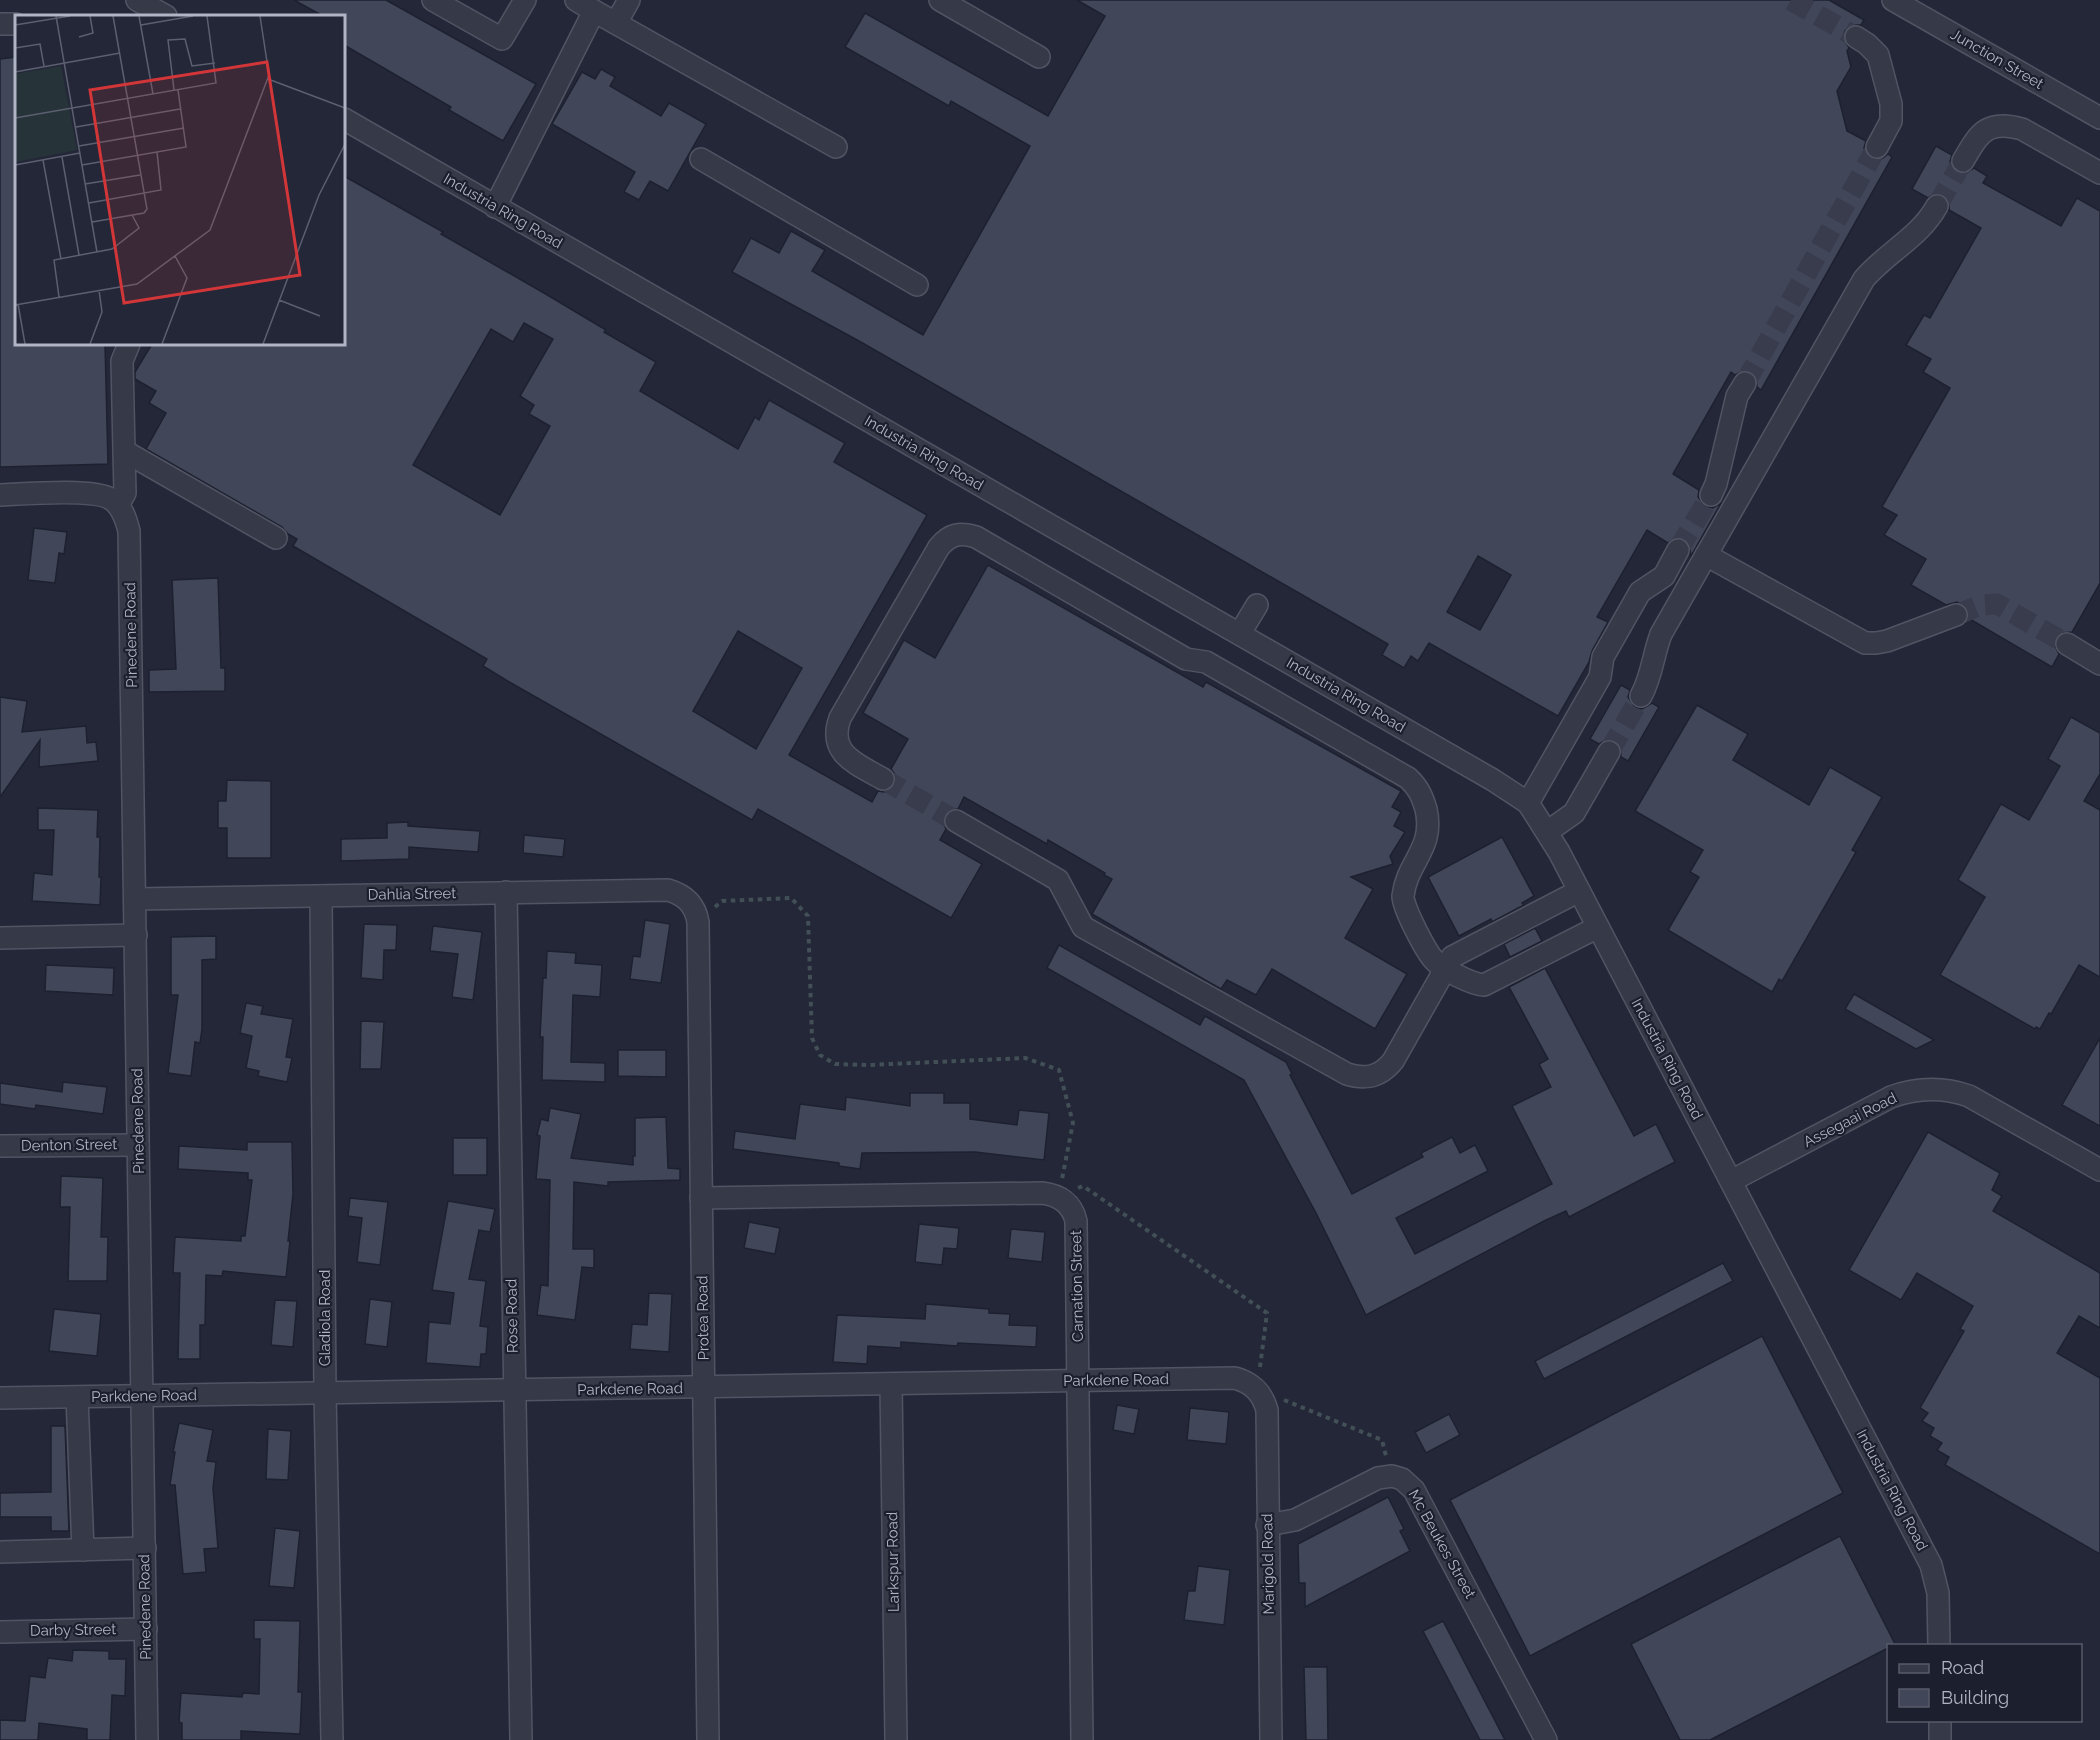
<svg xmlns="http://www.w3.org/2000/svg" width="2100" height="1740" font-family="Raleway,sans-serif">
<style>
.building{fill:#424659;stroke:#1d212f;stroke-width:1.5;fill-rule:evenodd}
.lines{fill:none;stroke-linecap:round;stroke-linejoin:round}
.minor-tunnel{stroke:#383c4d;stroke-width:21;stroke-dasharray:21 10;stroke-linecap:butt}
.minor-casing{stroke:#515463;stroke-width:24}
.path{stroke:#424f56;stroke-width:4;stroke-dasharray:4.5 4.5;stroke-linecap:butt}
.minor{stroke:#363a48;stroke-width:21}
.labels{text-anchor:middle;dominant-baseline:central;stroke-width:4.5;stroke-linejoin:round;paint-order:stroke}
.street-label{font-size:15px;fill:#b1b4c4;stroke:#1c1f2d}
.inset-road{fill:none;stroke:#5c5f70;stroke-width:1.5}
.view{fill:#d23638;fill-opacity:0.15;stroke:#d23638;stroke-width:3}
.inset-edge{fill:none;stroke:#b1b4c4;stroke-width:3}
</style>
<rect width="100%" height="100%" fill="#232738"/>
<g class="building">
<polygon points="294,0 386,0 536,84 503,141 449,110 451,107 344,45 344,16 323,16"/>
<path d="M1077,0H1829L1864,20L1861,25H1851L1845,31L1843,37L1849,48L1847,51L1851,67L1837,91L1847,131L1866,141L1864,148L1867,154L1877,160L1883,158L1888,154L1892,157L1761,390L1757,387L1756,377L1751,372L1745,370L1735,375L1731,372L1673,474L1699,490L1698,497L1705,506L1713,508L1721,503L1691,556L1689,544L1685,539L1677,537L1668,543L1647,530L1597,617L1608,622L1592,651L1589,662L1558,716L1429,643L1418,661L1411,656L1404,668L1382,655L1388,644L859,341L732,272L751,238L779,253L791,231L825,250L812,271L923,335L1030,146L951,101L949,106L845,47L865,13L1048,116L1105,16ZM1478,556L1511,575L1480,630L1447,612Z"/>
<polygon points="16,57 16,344 105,344 108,464 0,467 0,59"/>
<polygon points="601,69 615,77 610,86 661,116 669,103 706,124 668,191 650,181 639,200 624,192 635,172 552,124 582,72 595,79"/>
<polygon points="1936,146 1952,155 1950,162 1956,172 1964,174 1974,168 1987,176 1983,183 2061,226 2077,198 2100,211 2100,583 2072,632 2061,633 2056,638 2054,644 2059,654 2052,667 1968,618 1968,611 1964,605 1957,602 1946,605 1911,585 1926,559 1884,535 1897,515 1882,507 1950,388 1923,372 1931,359 1906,345 1924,315 1930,318 1981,228 1949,210 1949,201 1943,195 1937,193 1928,198 1912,189"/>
<path d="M344,176L443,232L441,234L544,293L606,330L604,332L656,362L640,391L738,449L755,417L759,420L769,400L845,443L834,462L927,515L789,755L872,802L878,791L884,792L890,790L896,779L894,773L891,769L908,739L863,713L904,640L935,658L988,565L1203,687L1206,682L1401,791L1392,807L1401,812L1394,826L1405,832L1390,856L1393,864L1351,877L1373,889L1345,938L1407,974L1375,1029L1272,969L1256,995L1227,980L1221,989L1205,980L1092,914L1112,879L1104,875L1105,873L1048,840L1047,844L964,797L958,809L950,810L945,814L943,822L946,829L940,840L982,864L951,918L758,809L752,820L511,683L483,666L487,659L293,546L297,539L288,534L282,527L146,449L166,413L149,403L156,391L135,379V372L152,344H344ZM524,323L553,339L520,396L534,405L529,414L550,426L500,515L413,465L491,329L513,342ZM738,631L802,668L756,749L693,711Z"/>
<polygon points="34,528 67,532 64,554 59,553 55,583 28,580"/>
<polygon points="218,578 221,668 225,668 225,691 149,692 149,670 176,669 172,580"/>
<polygon points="1621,685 1630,690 1628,697 1635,707 1642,709 1652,703 1659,707 1628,761 1621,757 1620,746 1615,741 1608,739 1599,744 1590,739"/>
<polygon points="0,697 27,701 22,732 86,726 87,743 96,742 98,761 39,767 40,740 0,797"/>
<polygon points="1697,705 1748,734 1733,760 1809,805 1830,767 1882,797 1852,850 1856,852 1782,981 1779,979 1772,992 1668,930 1699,877 1690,872 1703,850 1635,811"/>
<polygon points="2071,717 2100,733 2100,774 2084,801 2100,810 2100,977 2079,965 2051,1014 2049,1013 2040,1029 2036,1027 2035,1029 1940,975 1985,897 1958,880 2001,804 2029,820 2060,766 2048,759"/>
<polygon points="227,780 271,781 271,858 227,858 227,828 218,828 218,801 226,801"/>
<polygon points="38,808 98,810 97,837 100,837 99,877 101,877 100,905 32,901 34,873 52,875 54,830 38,830"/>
<polygon points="408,822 408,826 480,831 478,852 409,847 409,859 341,861 341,839 387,838 387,823"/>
<polygon points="524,835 565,839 563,857 523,853"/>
<polygon points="1502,837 1534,896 1522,903 1524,905 1492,922 1491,919 1459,936 1428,877"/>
<polygon points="645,920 670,924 661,983 630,979 633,956 640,957"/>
<polygon points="364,924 397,925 396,950 384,950 383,980 361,978"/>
<polygon points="433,926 482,932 473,1000 452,997 458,954 430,951"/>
<polygon points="1535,928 1542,941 1510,957 1504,944"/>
<polygon points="216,936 216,959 202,960 202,1029 200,1043 195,1042 191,1076 168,1073 178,995 171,995 171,937"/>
<polygon points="1059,945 1200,1025 1205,1016 1286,1062 1292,1074 1290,1075 1352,1194 1423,1157 1421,1153 1452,1137 1460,1153 1475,1145 1488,1171 1396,1218 1415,1254 1552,1184 1512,1106 1551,1087 1539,1064 1548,1059 1509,987 1545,968 1634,1136 1656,1124 1675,1162 1569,1217 1566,1211 1544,1221 1366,1315 1316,1213 1244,1080 1047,968"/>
<polygon points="547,951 576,953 575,963 602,965 600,997 573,995 571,1062 605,1063 605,1082 542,1080 543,1037 540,1037 543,978 546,978"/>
<polygon points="46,965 114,968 113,995 45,991"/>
<polygon points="1854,994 1934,1040 1916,1049 1845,1009"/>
<polygon points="246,1003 263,1006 261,1014 293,1019 286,1057 292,1058 287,1082 258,1076 259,1071 246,1068 252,1036 240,1033"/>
<polygon points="361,1021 384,1022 381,1069 360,1069"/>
<polygon points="2100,1038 2100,1126 2062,1105"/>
<polygon points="618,1050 666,1050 666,1077 618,1076"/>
<polygon points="63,1082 107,1087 103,1114 36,1105 35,1109 0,1104 0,1083 62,1092"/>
<polygon points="910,1093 944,1093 944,1103 970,1103 970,1119 1017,1125 1019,1110 1049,1113 1044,1160 975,1152 862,1153 860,1169 839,1166 839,1163 733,1149 735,1131 795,1139 800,1104 845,1110 846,1097 910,1106"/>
<polygon points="550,1108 581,1114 571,1158 633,1165 633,1156 635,1156 635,1118 666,1117 668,1168 680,1169 680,1180 608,1182 608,1186 574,1182 573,1249 594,1249 594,1268 582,1267 575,1320 537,1315 541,1285 548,1286 550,1180 536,1179 540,1136 537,1135 541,1119 548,1121"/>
<polygon points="1928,1132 2000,1173 1992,1190 2002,1196 1993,1211 2100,1273 2100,1328 2079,1316 2057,1353 2100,1378 2100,1554 1945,1465 1949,1457 1937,1450 1942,1443 1930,1436 1934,1428 1922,1421 1928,1413 1920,1408 1964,1331 1960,1329 1973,1306 1917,1273 1901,1300 1849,1270"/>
<rect x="453" y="1138" width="34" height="37"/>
<polygon points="247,1142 292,1142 293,1194 288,1241 290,1241 286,1277 223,1271 222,1276 206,1275 205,1325 200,1325 200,1359 178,1359 180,1273 173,1273 175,1237 241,1241 241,1236 245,1236 252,1180 248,1180 248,1173 178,1169 179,1146 247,1150"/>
<polygon points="61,1176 103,1178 101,1237 108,1237 107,1281 68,1281 70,1207 60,1207"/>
<polygon points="350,1198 388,1202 380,1265 357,1262 362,1218 348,1216"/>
<polygon points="448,1201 495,1209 490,1232 479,1230 469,1279 486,1281 480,1326 488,1327 486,1354 481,1354 480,1367 426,1363 429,1322 450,1324 454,1293 432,1290"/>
<polygon points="749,1222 780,1228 775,1254 744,1248"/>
<polygon points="919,1224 959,1228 957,1249 944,1248 942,1265 915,1262"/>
<polygon points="1011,1229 1045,1232 1042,1262 1008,1258"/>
<polygon points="1723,1263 1733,1281 1544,1379 1535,1361"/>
<polygon points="649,1293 672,1294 669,1352 630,1349 632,1324 647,1325"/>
<polygon points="370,1299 392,1302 387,1347 365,1344"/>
<polygon points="275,1300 297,1301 293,1347 271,1345"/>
<polygon points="926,1304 989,1309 989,1313 1010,1314 1009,1325 1037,1326 1036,1347 958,1343 957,1346 901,1342 901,1348 868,1346 867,1364 833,1362 837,1315 925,1319"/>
<polygon points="54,1309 101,1314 97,1356 49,1351"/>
<polygon points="1762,1336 1843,1493 1530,1656 1450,1500"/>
<polygon points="1117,1405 1139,1409 1134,1434 1113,1430"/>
<polygon points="1190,1408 1229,1412 1226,1444 1187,1440"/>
<polygon points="1449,1414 1460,1435 1426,1453 1415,1432"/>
<polygon points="179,1423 213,1430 207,1461 216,1462 213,1488 218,1548 204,1549 206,1572 183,1574 175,1485 170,1485 175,1452 173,1452"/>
<polygon points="51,1426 65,1426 69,1531 51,1531 51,1517 0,1517 0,1493 51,1492"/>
<polygon points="268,1429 291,1431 288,1480 266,1479"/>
<polygon points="1388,1497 1404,1529 1400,1531 1410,1551 1305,1607 1305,1583 1299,1583 1298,1544"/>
<polygon points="275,1528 300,1531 294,1588 269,1586"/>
<polygon points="1840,1536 1895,1644 1888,1646 1888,1648 1710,1740 1680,1740 1631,1644"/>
<polygon points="1198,1566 1230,1570 1224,1625 1184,1620 1188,1591 1195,1591"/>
<polygon points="254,1620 300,1621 298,1692 302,1692 300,1734 241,1731 241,1740 182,1740 182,1723 179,1722 181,1693 242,1697 243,1693 259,1694 260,1639 254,1639"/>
<polygon points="1443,1621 1505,1740 1480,1740 1423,1631"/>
<polygon points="73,1650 109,1651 109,1659 126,1659 125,1696 112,1695 110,1740 87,1740 87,1729 39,1723 38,1740 0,1740 0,1720 25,1721 30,1676 45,1678 48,1658 72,1661"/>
<polygon points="1304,1667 1327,1667 1328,1740 1306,1740"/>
</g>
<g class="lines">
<g class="minor-tunnel">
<polyline points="1791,0 1856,37"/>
<polyline points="1937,206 1963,161"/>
<polyline points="1745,383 1877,147"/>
<polyline points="1678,550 1711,495"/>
<polyline points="1956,615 1981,605 1997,604 2067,644"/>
<polyline points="1609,752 1641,696"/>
<polyline points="883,779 956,821"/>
</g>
<g class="minor-casing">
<g id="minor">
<polyline points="137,0 166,16"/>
<polyline points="433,0 502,39 525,0"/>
<polyline points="576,0 594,11"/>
<polyline points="940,0 1039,57"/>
<polyline points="1893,0 2100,118"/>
<polyline points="616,23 629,0"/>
<polyline points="0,24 16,24"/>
<polyline points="1856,37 1867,44 1878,55 1891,104 1891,121 1877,147"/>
<polyline points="344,119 1493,780 1528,803 1559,852 1931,1565 1938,1593 1939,1646"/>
<polyline points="701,159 917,285"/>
<path d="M1963,161C1979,133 1987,119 2022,129L2100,173"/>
<polyline points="495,207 594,11 836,147"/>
<polyline points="129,344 122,361 124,451 276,538"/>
<path d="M0,495C24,494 93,488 111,499C122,506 126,519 129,531L147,1740"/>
<polyline points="1711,495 1716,484 1737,396 1745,383"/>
<polyline points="118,505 125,493 124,451"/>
<polyline points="1706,555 1865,643 1876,643 1887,641 1956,615"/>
<polyline points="1240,633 1257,605"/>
<polyline points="2067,644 2100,664"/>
<path d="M1641,696C1652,676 1653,655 1661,634L1864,279C1887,252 1920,237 1937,206"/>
<path d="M883,779C857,764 827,754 840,718L939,547C950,534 960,532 976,537L1186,659L1206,662L1408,778C1418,787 1422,796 1426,809C1435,849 1407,861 1403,896C1402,906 1427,954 1435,961C1444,970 1471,984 1484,985L1598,927"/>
<polyline points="1528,803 1600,677 1603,657 1640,592 1664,576 1678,550"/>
<path d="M956,821L1058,880L1083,927L1347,1074C1366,1080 1380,1077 1393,1061L1452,957L1579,891"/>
<polyline points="1547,832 1574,813 1609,752"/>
<polyline points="506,892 521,1740"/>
<polyline points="321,896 325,1393 332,1740"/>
<path d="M135,899L668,890C685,895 695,904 698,922L708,1740"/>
<polyline points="0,938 136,935"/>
<polyline points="0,1146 138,1145"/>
<path d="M1731,1181L1891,1097C1916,1088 1943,1087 1969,1096L2100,1170"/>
<path d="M701,1198L1042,1193C1059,1195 1072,1203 1076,1221L1082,1740"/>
<polyline points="891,1384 896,1740"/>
<polyline points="77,1397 83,1550"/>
<path d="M0,1398L1235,1378C1252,1383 1262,1392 1267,1410L1271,1740"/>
<polyline points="1267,1525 1295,1520 1378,1478 1392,1476 1402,1479 1414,1490 1546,1740"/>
<polyline points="0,1552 145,1548"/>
<polyline points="0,1632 146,1629"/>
<polyline points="1940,1720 1940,1740"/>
</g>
</g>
<g class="path">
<polyline points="715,907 722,901 791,898 808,916 812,1038 820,1055 835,1064 869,1065 1025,1058 1059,1070 1073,1123 1062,1179"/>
<polyline points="1078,1188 1083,1186 1267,1313 1260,1367"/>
<polyline points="1284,1400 1382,1440 1386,1456"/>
</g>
<use href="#minor" class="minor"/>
</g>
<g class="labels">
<g class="street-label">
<text transform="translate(1997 59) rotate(30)">Junction Street</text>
<text transform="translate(503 211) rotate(30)">Industria Ring Road</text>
<text transform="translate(924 453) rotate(30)">Industria Ring Road</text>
<text transform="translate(131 635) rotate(-91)">Pinedene Road</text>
<text transform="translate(1346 695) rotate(30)">Industria Ring Road</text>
<text transform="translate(412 894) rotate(-1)">Dahlia Street</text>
<text transform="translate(1667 1059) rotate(62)">Industria Ring Road</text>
<text transform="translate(1850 1120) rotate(-27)">Assegaai Road</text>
<text transform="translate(138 1121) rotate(-91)">Pinedene Road</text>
<text transform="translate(69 1145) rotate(-1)">Denton Street</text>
<text transform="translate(1077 1286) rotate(-91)">Carnation Street</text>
<text transform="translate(512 1316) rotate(-91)">Rose Road</text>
<text transform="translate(325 1318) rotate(-90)">Gladiola Road</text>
<text transform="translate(703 1318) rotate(-91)">Protea Road</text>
<text transform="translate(1116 1380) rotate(-1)">Parkdene Road</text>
<text transform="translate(630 1389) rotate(-1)">Parkdene Road</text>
<text transform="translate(144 1396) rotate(-1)">Parkdene Road</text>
<text transform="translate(1892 1490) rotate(62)">Industria Ring Road</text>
<text transform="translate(1442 1544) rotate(61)">Mc Beukes Street</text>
<text transform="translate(893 1562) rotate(-91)">Larkspur Road</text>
<text transform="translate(1268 1564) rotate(-91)">Marigold Road</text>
<text transform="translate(145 1607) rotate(-91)">Pinedene Road</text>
<text transform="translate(73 1630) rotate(-1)">Darby Street</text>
</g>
</g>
<g transform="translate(15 15)">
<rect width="330" height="330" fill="#232738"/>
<path d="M46,51L62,135L0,147V59Z" fill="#26343a"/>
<path class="inset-road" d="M41,1L82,237M124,1L138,79M0,10L55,1M126,10L178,1M64,22L78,18L75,1M0,33L25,29L29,51M0,57L105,38M253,64L330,93M159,75L153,25L170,24L177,51L200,48M0,103L201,68L192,1M61,112L165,94M64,131L169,113M47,142L64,240M28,145L46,244M0,150L65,138M67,150L171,132L163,75M70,169L125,160M74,188L146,175L142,137M77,207L129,198L132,194L98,1M44,282L39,245L97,234L124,213L117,200M264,285L305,301M3,289L10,329M0,290L122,269L195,215L254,60L245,1M75,329L87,297L84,275M147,329L172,263L160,241M248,329L304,180L330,129"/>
<path class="view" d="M252,47L285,260L109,288L75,75Z"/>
<rect width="330" height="330" class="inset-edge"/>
</g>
<rect x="1887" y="1644" width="195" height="78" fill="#1c1f2d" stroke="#585b69" stroke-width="1.5"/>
<rect x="1899" y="1664" width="30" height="9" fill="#363a48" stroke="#585b69" stroke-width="1.5"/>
<text x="1941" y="1674" font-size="18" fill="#b1b4c4">Road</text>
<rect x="1899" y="1689" width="30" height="18" fill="#424659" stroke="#585b69" stroke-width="1.5"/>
<text x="1941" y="1704" font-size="18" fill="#b1b4c4">Building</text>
</svg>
